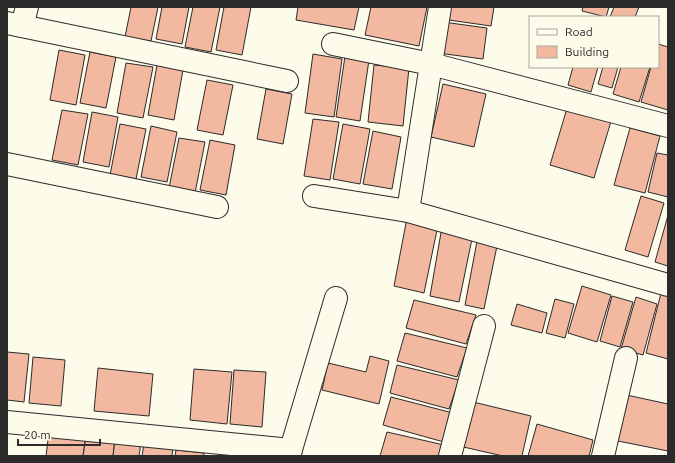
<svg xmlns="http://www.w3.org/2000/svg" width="675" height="463" font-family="Ubuntu,sans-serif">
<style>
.building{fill:#f2b8a0;stroke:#2b2b2b}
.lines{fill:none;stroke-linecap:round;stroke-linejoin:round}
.minor-casing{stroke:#2b2b2b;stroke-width:24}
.minor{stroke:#fdfbea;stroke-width:22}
</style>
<rect width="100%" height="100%" fill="#fdfbea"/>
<g class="building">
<polygon points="131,7 158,7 151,41 125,37"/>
<polygon points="162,7 189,7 182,44 156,39"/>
<polygon points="193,7 220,7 211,52 185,47"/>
<polygon points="224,7 251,7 242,55 216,50"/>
<polygon points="298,7 359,7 354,30 296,20"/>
<polygon points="371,7 427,7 419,46 365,35"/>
<polygon points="451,7 494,7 491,26 449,20"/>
<polygon points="583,7 609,7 606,17 582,11"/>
<polygon points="614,7 639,7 635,17 610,17"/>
<polygon points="443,22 487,28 483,59 438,53"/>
<polygon points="658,44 668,47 668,110 641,102 651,67 658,67"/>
<polygon points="59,50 85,55 76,105 50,100"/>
<polygon points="90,52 116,57 106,108 80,103"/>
<polygon points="313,54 342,59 334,117 305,113"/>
<polygon points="345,56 369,60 360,121 336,117"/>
<polygon points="126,63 153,67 143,118 117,113"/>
<polygon points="157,65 183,70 174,120 148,115"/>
<polygon points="374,65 409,68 403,126 368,122"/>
<polygon points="573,67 598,67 591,92 568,85"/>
<polygon points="603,67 618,67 612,88 598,84"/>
<polygon points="621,67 650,67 639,102 613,94"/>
<polygon points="207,80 233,85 223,135 197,130"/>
<polygon points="443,84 486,94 474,147 431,137"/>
<polygon points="266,89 292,94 283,144 257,139"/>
<polygon points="568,105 612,118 594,178 550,165"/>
<polygon points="62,110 88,114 78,165 52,160"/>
<polygon points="92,112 118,117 109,167 83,162"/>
<polygon points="313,119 339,122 330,180 304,176"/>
<polygon points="120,124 146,129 136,179 110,175"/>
<polygon points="343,124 370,129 360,184 333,179"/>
<polygon points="151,126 177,132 167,182 141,177"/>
<polygon points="630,128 660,136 645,193 614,185"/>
<polygon points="373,131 401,137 392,189 363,184"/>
<polygon points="179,138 205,142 195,193 169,188"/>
<polygon points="210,140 235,145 226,195 200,190"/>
<polygon points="657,153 668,155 668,197 648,192"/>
<polygon points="641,196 664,203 648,257 625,250"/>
<polygon points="668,215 668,266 655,262"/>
<polygon points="407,218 438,225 424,293 394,286"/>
<polygon points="442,227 473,234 459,302 430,296"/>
<polygon points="478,236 498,241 484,309 465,305"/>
<polygon points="582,286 611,295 597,342 568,333"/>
<polygon points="661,293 668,295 668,359 646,353"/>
<polygon points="612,296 633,302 620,347 600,341"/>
<polygon points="636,297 657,304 643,355 621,349"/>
<polygon points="555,299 574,304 565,338 546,333"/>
<polygon points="414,300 476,315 466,344 406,328"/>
<polygon points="517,304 547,313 542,333 511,325"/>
<polygon points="405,333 467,348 457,377 397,361"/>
<polygon points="7,352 29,354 24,402 7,400"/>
<polygon points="370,356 389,361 379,404 322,390 328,363 366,372"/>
<polygon points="33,357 65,360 61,406 29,403"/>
<polygon points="397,365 459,380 449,409 390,393"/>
<polygon points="98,368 153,374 149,416 94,411"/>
<polygon points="194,369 232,372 227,424 190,420"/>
<polygon points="234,370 266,372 262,427 230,424"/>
<polygon points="622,394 668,404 668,451 613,440"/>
<polygon points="391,397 453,413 444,442 383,425"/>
<polygon points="469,401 531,416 522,456 503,456 459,446"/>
<polygon points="537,424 593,440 589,456 528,456"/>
<polygon points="49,431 86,436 83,456 46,456"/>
<polygon points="387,432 444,445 441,456 380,456"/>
<polygon points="86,436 115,440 113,456 83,456"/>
<polygon points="115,440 141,443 139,456 113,456"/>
<polygon points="144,444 173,448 172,456 142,456"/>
<polygon points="176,450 204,453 204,456 175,456"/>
</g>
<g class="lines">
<g class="minor-casing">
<g id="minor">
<polyline points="7,23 287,81"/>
<polyline points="22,26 27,7"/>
<polyline points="333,44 431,64 668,126"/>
<polyline points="7,164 217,207"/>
<polyline points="314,196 408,211 668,285"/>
<polyline points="408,211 440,7"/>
<polyline points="7,422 291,450"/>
<polyline points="289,456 336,298"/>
<polyline points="450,456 484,326"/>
<polyline points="603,456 626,358"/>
</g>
</g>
<use href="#minor" class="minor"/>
</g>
<rect width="675" height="463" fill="none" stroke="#2b2b2b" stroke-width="16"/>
<rect x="529" y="16" width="130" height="52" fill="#fdfbea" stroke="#a9a89e"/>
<rect x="537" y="29" width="20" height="6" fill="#fdfbea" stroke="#a9a89e"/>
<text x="565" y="36" font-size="12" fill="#2b2b2b">Road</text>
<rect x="537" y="46" width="20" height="12" fill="#f2b8a0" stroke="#a9a89e"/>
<text x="565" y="56" font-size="12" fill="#2b2b2b">Building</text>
<path d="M18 439v6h82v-6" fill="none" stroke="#2b2b2b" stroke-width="2"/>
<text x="24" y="439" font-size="12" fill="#2b2b2b" stroke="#fdfbea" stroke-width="3" paint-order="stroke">20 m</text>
</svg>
